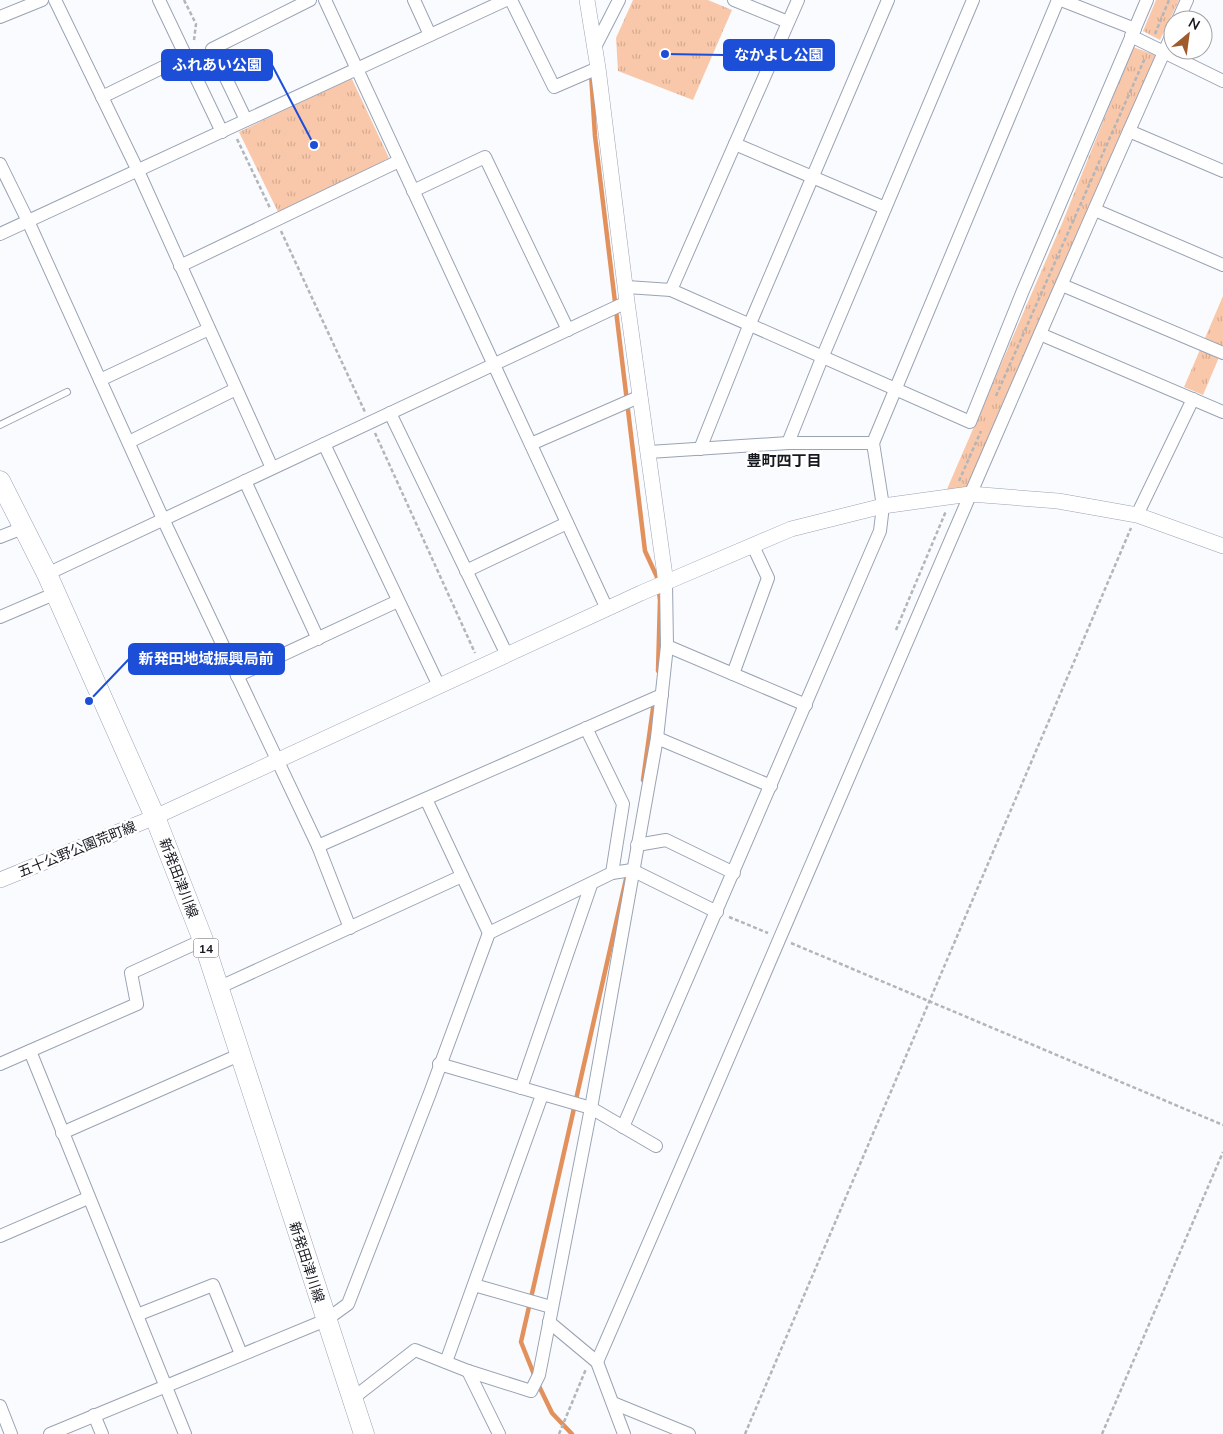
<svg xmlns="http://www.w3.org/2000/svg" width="1223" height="1434" font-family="Mulish,'Noto Sans JP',sans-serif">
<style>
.park{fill:url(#park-tufts)}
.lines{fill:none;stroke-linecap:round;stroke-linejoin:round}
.stream{stroke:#e3915c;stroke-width:4.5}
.service-casing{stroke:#9aa3b4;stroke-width:8}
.minor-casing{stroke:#9aa3b4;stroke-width:14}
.tertiary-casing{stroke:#9aa3b4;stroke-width:16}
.primary-casing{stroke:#9aa3b4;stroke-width:21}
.path{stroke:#b2b5b9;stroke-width:2.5;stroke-dasharray:4 2.5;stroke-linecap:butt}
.service{stroke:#fff;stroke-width:6}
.minor{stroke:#fff;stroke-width:12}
.tertiary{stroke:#fff;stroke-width:15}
.primary{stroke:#fff;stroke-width:20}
.labels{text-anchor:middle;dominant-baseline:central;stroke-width:5;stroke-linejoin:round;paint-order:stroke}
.shield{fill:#fff;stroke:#5c5e63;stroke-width:1}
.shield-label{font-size:12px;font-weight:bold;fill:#161920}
.street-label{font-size:14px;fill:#161920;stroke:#fff}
.neighbourhood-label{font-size:15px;font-weight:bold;fill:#161920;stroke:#fff}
.leader{fill:none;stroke:#1d4ed8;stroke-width:2}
.callout-dot{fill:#1d4ed8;stroke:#fff;stroke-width:2}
.callout{fill:#1d4ed8;stroke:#1d4ed8;stroke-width:2}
.callout-label{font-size:15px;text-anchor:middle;font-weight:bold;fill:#fff}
</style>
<defs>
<pattern id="park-tufts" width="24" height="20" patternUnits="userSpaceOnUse" patternTransform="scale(1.25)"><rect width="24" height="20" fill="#f9c8aa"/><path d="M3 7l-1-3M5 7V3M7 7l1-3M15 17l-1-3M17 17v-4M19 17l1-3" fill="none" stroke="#d5ab92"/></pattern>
</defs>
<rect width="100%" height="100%" fill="#f9fbfe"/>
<g class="park">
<polygon points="633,0 708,0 732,10 693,100 618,71 616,38"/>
<polygon points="1156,0 1179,0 1160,40 1143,31"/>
<polygon points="1133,47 1158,56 968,492 944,496 1063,221"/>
<polygon points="351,77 389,158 279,214 239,132"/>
<polygon points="1223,296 1223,348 1203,395 1184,387"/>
</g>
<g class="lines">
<g class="stream">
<polyline points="591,73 595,136 645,551 657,577 660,600 658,671"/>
<polyline points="643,780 654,701"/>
<polyline points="535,1377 521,1342 626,879"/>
<polyline points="538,1384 552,1413 572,1434"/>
</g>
<g class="service-casing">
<polyline id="service" points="0,425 67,392"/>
</g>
<g class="minor-casing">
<g id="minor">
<polyline points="55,0 138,171 272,468"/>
<polyline points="159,0 222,132"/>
<polyline points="325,0 607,609"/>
<polyline points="414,0 430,35"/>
<polyline points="511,0 554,87 598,68"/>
<polyline points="734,0 788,22"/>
<polyline points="1061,0 1135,29"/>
<polyline points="0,17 42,0"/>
<polyline points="1178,20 1187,0"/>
<polyline points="1131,36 1223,81"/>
<polyline points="595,47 619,0"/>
<polyline points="102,97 186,56"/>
<polyline points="246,120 212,49 310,0"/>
<polyline points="1129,131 1223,171"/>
<polyline points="735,144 885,208"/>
<polyline points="0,164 28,221 163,519 318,846 662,695"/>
<polyline points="413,191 485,157 568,330"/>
<polyline points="1095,210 1223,265"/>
<polyline points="0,234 506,0"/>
<polyline points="180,266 399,161"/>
<polyline points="1062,285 1223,353"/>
<polyline points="627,287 671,290 970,422 1022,293 1147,0"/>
<polyline points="671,290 798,0"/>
<polyline points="1040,334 1223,412"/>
<polyline points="100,380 209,329"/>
<polyline points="390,413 507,655"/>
<polyline points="129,442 236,389"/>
<polyline points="788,443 822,358 973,0"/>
<polyline points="324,444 439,686"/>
<polyline points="531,444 641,396"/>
<polyline points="700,449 749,326 888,0"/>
<polyline points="649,452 788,443 873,443 1058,0"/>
<polyline points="245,481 318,639"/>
<polyline points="1137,515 1193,399"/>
<polyline points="0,537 23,528"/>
<polyline points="466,571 567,523"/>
<polyline points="47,574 627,302"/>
<polyline points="0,617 54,594"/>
<polyline points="667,646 806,705"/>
<polyline points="733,674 768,578 753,546"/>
<polyline points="237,676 398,601"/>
<polyline points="586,728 623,804 612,873"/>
<polyline points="657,738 771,786"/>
<polyline points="426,799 489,933"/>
<polyline points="637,845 666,840 734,873"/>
<polyline points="318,846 350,928"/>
<polyline points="220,987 462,876"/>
<polyline points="30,1051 185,1434"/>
<polyline points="0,1064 137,1004 131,973 203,940"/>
<polyline points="439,1064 591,1108 656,1146"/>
<polyline points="521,1088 591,885"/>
<polyline points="623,1127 880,531 883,506 873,443"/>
<polyline points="62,1133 239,1055"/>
<polyline points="0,1236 88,1198"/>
<polyline points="474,1285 551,1307"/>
<polyline points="137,1315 213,1285 241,1354"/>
<polyline points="549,1322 597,1362 624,1434"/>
<polyline points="446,1362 542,1095"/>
<path d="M597,1362C790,919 976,473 1173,32"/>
<polyline points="468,1371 499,1434"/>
<polyline points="352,1399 415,1350 468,1371 531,1391 539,1375 591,1108 657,738 667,646 666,583"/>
<polyline points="613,1403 689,1434"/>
<polyline points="0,1406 11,1434"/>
<polyline points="94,1415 102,1434"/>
<polyline points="50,1434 326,1320 348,1304 430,1093 489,933 612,873 632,870 717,912"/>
</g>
</g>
<g class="tertiary-casing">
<g id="tertiary">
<polyline points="587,0 598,68 627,302 666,583"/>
<polyline points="0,880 155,817 641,593 791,529 883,506 970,494 1058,501 1137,515 1223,546"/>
</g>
</g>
<g class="primary-casing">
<polyline id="primary" points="0,481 47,574 155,817 203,940 364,1434"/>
</g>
<g class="path">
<polyline points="184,0 196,24 194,40"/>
<polyline points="1155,34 1169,0"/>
<polyline points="237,139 270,208"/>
<polyline points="281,231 365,412"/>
<polyline points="996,396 1145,58"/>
<polyline points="375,433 475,653"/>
<polyline points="959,481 981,431"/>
<polyline points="896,630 946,511"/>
<polyline points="729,917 768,933"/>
<polyline points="791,943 1223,1125"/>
<polyline points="559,1434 586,1369"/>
<polyline points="745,1434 1131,528"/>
<polyline points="1102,1434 1223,1152"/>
</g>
<use href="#service" class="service"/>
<use href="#minor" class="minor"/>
<use href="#tertiary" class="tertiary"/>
<use href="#primary" class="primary"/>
</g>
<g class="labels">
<rect class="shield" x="193.5" y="938.5" width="25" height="19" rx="4"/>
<g class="shield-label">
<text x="206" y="948">14</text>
</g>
<g class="street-label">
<text transform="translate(77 849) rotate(-22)">五十公野公園荒町線</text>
<text transform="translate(179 878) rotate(69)">新発田津川線</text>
<text transform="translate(307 1262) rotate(72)">新発田津川線</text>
</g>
<g class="neighbourhood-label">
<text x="784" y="460">豊町四丁目</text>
</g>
</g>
<path class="leader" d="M665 54L724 55M314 145L272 65M89 701L129 659"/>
<g class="callout-dot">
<circle cx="665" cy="54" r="5"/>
<circle cx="314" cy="145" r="5"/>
<circle cx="89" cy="701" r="5"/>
</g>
<g class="callout">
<rect x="724" y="40" width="110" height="30" rx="5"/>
<rect x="162" y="50" width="110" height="30" rx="5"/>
<rect x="129" y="644" width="155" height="30" rx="5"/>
</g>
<g class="callout-label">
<text x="779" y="60">なかよし公園</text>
<text x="217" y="70">ふれあい公園</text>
<text x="206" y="664">新発田地域振興局前</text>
</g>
<g transform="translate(1188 35) rotate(29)"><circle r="24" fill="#ffffff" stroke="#a2a3a6"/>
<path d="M0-4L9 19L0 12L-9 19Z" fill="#9f5b2c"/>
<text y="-8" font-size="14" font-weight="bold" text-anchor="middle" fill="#161920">N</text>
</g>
</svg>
